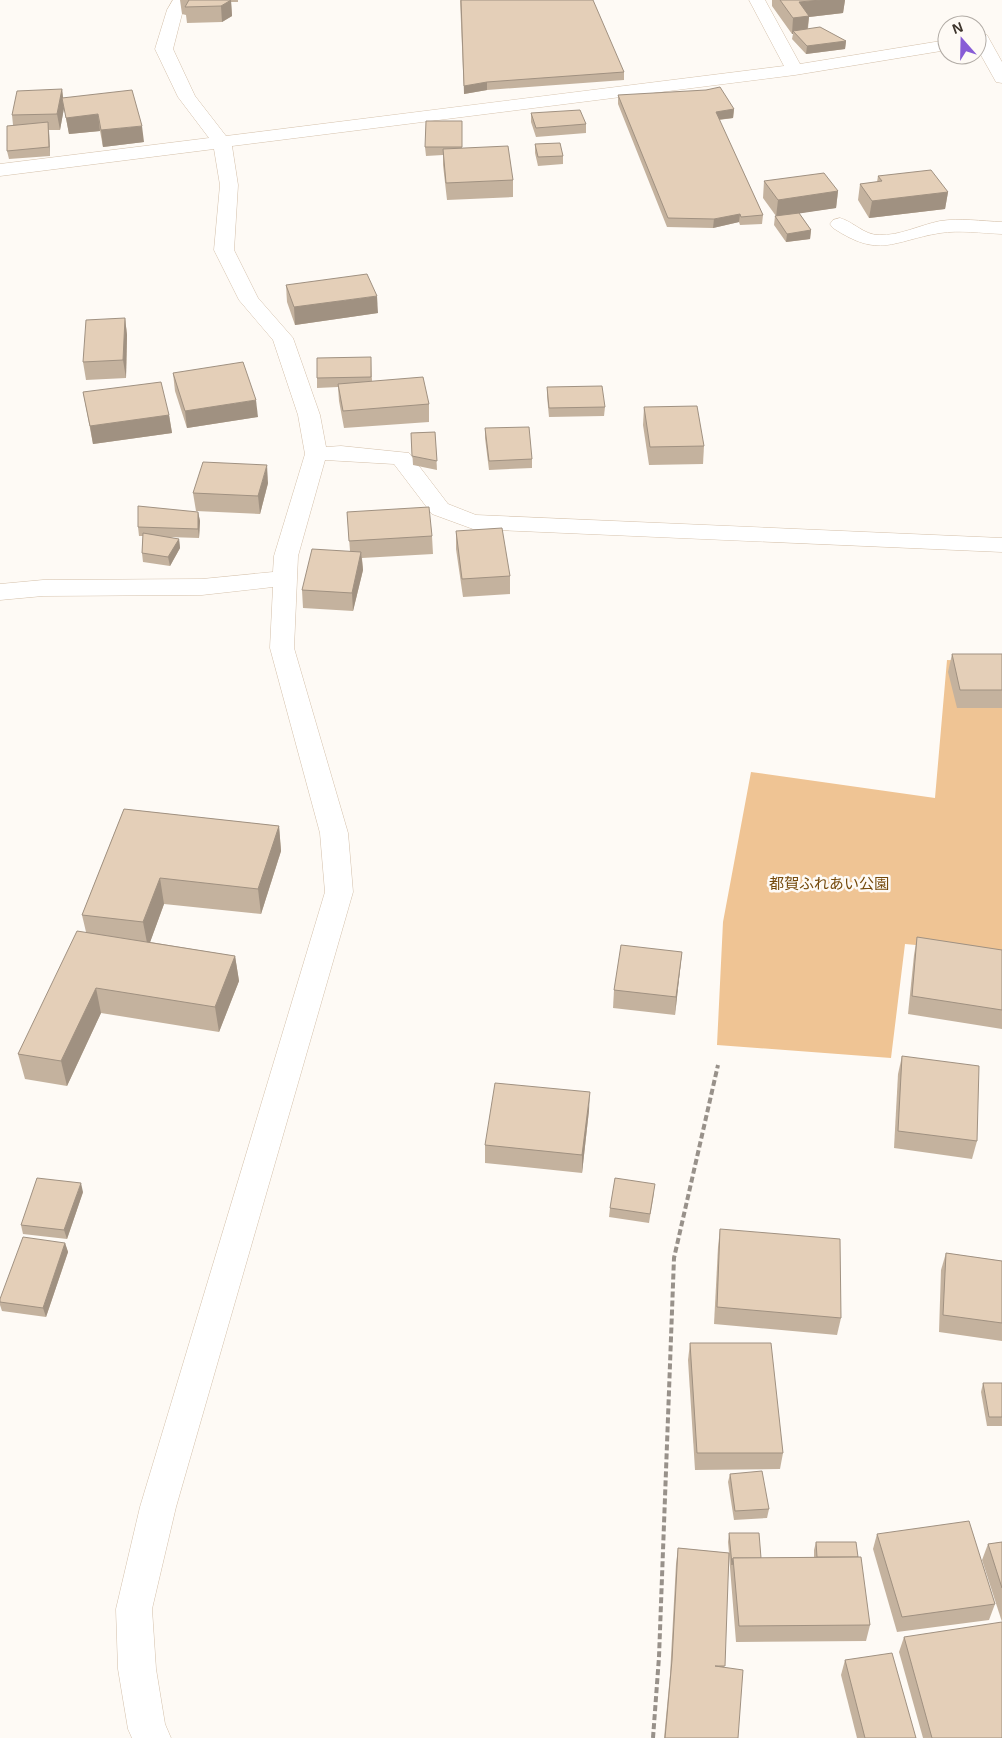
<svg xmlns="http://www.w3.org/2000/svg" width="1002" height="1738" font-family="Arial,'Noto Sans JP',sans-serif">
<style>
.green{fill:#efc494}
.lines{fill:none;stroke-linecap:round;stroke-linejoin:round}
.minor-casing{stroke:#d4c0aa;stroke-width:1}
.path{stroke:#98918a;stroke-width:4;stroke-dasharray:6 3;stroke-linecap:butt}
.minor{fill:#fff;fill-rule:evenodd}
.wall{fill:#c4b29e}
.shaded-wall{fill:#a09181}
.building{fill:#e4cfb8;stroke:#a09181}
.labels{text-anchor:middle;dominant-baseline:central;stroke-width:5;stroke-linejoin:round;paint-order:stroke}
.park-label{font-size:15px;fill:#74490b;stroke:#fefaf5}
</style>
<rect width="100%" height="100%" fill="#fefaf5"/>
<polygon class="green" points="947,660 1002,662 1002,953 905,944 891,1058 717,1045 723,922 751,772 935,798"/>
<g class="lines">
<g class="minor-casing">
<g id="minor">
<polygon points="173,0 189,0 183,10 173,49 195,96 226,136 784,66 749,0 765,0 800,64 947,40 947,50 795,75 232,146 238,185 234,250 258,298 293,338 320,415 326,447 341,446 409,453 448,504 476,515 1002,538 1002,552 473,529 432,514 394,464 325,460 298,556 294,648 348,833 353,892 176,1507 152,1609 156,1669 165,1724 171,1738 132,1738 128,1729 118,1669 116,1609 140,1507 325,892 320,833 270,648 273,587 202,595 43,596 0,600 0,584 43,580 202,579 273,572 274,556 305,454 298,415 273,340 239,300 214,250 220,185 214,149 0,176 0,164 209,138 178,97 155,49 167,10"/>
<polygon points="981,34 987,35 1002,62 1002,83 996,82 977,48 977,35"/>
<path d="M840,218C854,222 864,235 879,235C899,236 920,225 940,221C960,218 981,221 1002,222V234C981,233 960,230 940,233C892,241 880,259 833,228L830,224L833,220Z"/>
</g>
</g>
<polyline class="path" points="653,1738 659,1657 674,1258 718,1065"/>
<use href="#minor" class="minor"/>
</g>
<g class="wall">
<polygon points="180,0 238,0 238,2 231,2 232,16 222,22 187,23 186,15 182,14"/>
<polygon points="460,0 624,72 624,80 487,90 464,94"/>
<polygon points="772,0 845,0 843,13 809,17 808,29 846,41 845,49 806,54 792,39 793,34 792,34 772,6"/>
<polygon points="62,89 63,98 144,142 103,147 100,131 69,134 64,108 60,130 49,130 50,156 9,159 7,151 13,125 12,115"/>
<polygon points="618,95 734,109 733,118 719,120 763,215 762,224 740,225 739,222 713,228 667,227 618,104"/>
<polygon points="531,113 586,124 586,133 536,137 531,122"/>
<polygon points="462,121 462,148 513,180 513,197 447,200 443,165 443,155 426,156 425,147"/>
<polygon points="535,144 563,156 563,164 538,166 535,153"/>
<polygon points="878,176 948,192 945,209 869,218 858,200 860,184 877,182"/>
<polygon points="764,181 838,191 836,208 799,213 811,230 810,239 786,242 774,225 775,216 776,216 763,198"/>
<polygon points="286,285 378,313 295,325 287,302"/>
<polygon points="125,318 127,335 126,378 86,380 83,362"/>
<polygon points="371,357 372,381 429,404 429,422 344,428 339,401 338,387 317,388 317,378"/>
<polygon points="173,373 258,417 187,428 175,391"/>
<polygon points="547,387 605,407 604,416 549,417 547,396"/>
<polygon points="83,392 169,415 172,433 93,444"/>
<polygon points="644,407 704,446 703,464 649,465 643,425"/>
<polygon points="485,428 532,459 532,468 489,470 485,438"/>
<polygon points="435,432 437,470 413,465 411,433"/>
<polygon points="268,483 260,514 196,511 193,493"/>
<polygon points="198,512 200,521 199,538 168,537 179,539 180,548 170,566 143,562 142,553 143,536 139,536 138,527"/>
<polygon points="347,512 432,536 433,554 362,558 363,570 353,611 303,608 302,590 350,551"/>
<polygon points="456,531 510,576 510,594 463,597 456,549"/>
<polygon points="952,654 1002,654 1002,708 957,708 948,672"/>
<polygon points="124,809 279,826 281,851 261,914 164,904 150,942 235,956 239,981 219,1032 101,1013 67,1086 25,1079 18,1054 86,932 82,915"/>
<polygon points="917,937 1002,950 1002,1029 908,1014 914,955"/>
<polygon points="682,952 675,1015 613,1008 614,990"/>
<polygon points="902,1056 977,1141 972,1159 894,1148 898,1074"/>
<polygon points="589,1110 582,1173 485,1163 485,1145"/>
<polygon points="83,1192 67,1239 23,1234 21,1225"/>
<polygon points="654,1193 649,1223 609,1217 610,1208"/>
<polygon points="720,1229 841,1318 837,1335 714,1324 718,1247"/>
<polygon points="65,1243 68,1252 46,1317 2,1311 0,1305 0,1299"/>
<polygon points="946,1253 1002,1261 1002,1341 939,1332 941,1270"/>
<polygon points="690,1343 783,1453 780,1469 695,1470 688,1360"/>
<polygon points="983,1383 1002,1383 1002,1426 987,1426 981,1392"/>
<polygon points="730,1474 769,1509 767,1518 734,1520 728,1482"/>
<polygon points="729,1533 761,1558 814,1557 814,1550 816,1542 858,1557 870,1625 866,1641 736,1642 729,1555 724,1667 738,1738 664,1738 670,1675 676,1564 678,1548 729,1553 728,1542"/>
<polygon points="877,1534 995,1604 989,1620 897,1632 873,1549"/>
<polygon points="1002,1542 1002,1622 982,1560 988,1544"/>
<polygon points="904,1637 1002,1738 923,1738 899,1652"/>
<polygon points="845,1660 916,1738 857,1738 841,1675"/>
</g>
<g class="shaded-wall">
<polygon points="231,0 232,16 222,22 221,6"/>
<polygon points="821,0 845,0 843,13 809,17 807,32 793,31 793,34 792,34 793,18 799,2"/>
<polygon points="846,41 845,49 806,54 807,46"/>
<polygon points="487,82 487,90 464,94 464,86"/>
<polygon points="62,89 64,106 62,98 64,108 60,130 57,114"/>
<polygon points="734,109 733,118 715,120 716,112"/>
<polygon points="98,114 100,131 69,134 66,118"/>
<polygon points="48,122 49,131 50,156 49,147"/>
<polygon points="142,126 144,142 103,147 101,130"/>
<polygon points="838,191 836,208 776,217 778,200"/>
<polygon points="948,192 945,209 869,218 872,201"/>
<polygon points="740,214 739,222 713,228 714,219"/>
<polygon points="811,230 810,239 786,242 787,234"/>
<polygon points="377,296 378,313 295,325 294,307"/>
<polygon points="125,318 127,335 126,378 123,360"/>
<polygon points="256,400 258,417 187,428 185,411"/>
<polygon points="169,415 172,433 93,444 90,426"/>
<polygon points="267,465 268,483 260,514 258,496"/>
<polygon points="198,512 200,521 199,538 198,529"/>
<polygon points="179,539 180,548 170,566 168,557"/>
<polygon points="361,552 363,570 353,611 352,593"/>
<polygon points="279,826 281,851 261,914 258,889"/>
<polygon points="160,878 164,904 148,948 143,922"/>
<polygon points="682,952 675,1015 676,997"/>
<polygon points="235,956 239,981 219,1032 215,1007"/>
<polygon points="96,988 101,1013 67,1086 61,1061"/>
<polygon points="590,1092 589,1110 582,1173 582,1155"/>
<polygon points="81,1183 83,1192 67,1239 64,1230"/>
<polygon points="65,1243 68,1252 46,1317 43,1308"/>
</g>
<g class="building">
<polygon points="189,0 231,0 221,6 185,7"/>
<polygon points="461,0 593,0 624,72 487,82 464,86"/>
<polygon points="780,0 821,0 799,2 809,16 793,18"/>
<polygon points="820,27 846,41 807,46 793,31"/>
<polygon points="720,87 734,109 716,112 763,215 741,217 740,214 714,219 668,218 618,95 706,90"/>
<polygon points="62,89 57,114 12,115 17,91"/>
<polygon points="132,90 142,126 101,130 98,114 66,118 62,98"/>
<polygon points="580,110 586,124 536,128 531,113"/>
<polygon points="426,121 462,121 462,147 425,147"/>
<polygon points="48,122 49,147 7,151 7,126"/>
<polygon points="560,143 563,156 538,157 535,144"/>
<polygon points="508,146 513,180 446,183 443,149"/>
<polygon points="931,170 948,192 872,201 860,184 882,181 878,176"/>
<polygon points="824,173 838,191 778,200 764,181"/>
<polygon points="799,213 811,230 787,234 775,216"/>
<polygon points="367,274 377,296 294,307 286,285"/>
<polygon points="125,318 123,360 83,362 86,320"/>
<polygon points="371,357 371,377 317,378 317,358"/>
<polygon points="243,362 256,400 185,411 173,373"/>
<polygon points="423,377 429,404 343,411 338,384"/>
<polygon points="161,382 169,415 90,426 83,392"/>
<polygon points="602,386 605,407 549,408 547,387"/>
<polygon points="697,406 704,446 650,447 644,407"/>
<polygon points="529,427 532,459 489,461 485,428"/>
<polygon points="435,432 437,461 412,456 411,433"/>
<polygon points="203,462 267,465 258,496 193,493"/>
<polygon points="138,506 198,512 198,529 138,527"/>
<polygon points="429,507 432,536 349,541 347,512"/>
<polygon points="502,528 510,576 462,579 456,531"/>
<polygon points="143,533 179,539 168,557 142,553"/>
<polygon points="312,549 361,552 352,593 302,590"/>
<polygon points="952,654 1002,654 1002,690 960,690"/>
<polygon points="124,809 279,826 258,889 160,878 143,922 82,915"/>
<polygon points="77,931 235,956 215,1007 96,988 61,1061 18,1054"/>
<polygon points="917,937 1002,950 1002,1010 912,996"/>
<polygon points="621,945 682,952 676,997 614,990"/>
<polygon points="902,1056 979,1066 977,1141 898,1131"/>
<polygon points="495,1083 590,1092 582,1155 485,1145"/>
<polygon points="37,1178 81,1183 64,1230 21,1225"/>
<polygon points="615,1178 655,1184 650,1214 610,1208"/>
<polygon points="720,1229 840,1239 841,1318 717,1307"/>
<polygon points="23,1237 65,1243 43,1308 0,1302 0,1299"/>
<polygon points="946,1253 1002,1261 1002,1323 943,1315"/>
<polygon points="690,1343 771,1343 783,1453 697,1453"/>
<polygon points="983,1383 1002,1383 1002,1417 989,1417"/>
<polygon points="762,1471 769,1509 735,1511 730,1474"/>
<polygon points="969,1521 995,1604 902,1617 877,1534"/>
<polygon points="729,1533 759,1533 761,1558 733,1558 732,1565"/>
<polygon points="816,1542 856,1542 858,1557 817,1557"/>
<polygon points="1002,1542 1002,1588 988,1544"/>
<polygon points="678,1548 729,1553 725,1666 715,1666 743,1670 738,1738 665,1738 672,1660"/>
<polygon points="861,1557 870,1625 739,1626 733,1558"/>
<polygon points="1002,1622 1002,1738 932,1738 904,1637"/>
<polygon points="892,1653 916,1738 865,1738 845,1660"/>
</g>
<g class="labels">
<g class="park-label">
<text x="829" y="883">都賀ふれあい公園</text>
</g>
</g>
<g transform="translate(962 40) rotate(340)"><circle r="24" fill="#fefaf5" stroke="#b1aba5"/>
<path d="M0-4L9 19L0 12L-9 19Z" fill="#875cd6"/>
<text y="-8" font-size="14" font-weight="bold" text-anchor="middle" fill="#3e352d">N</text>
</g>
</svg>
